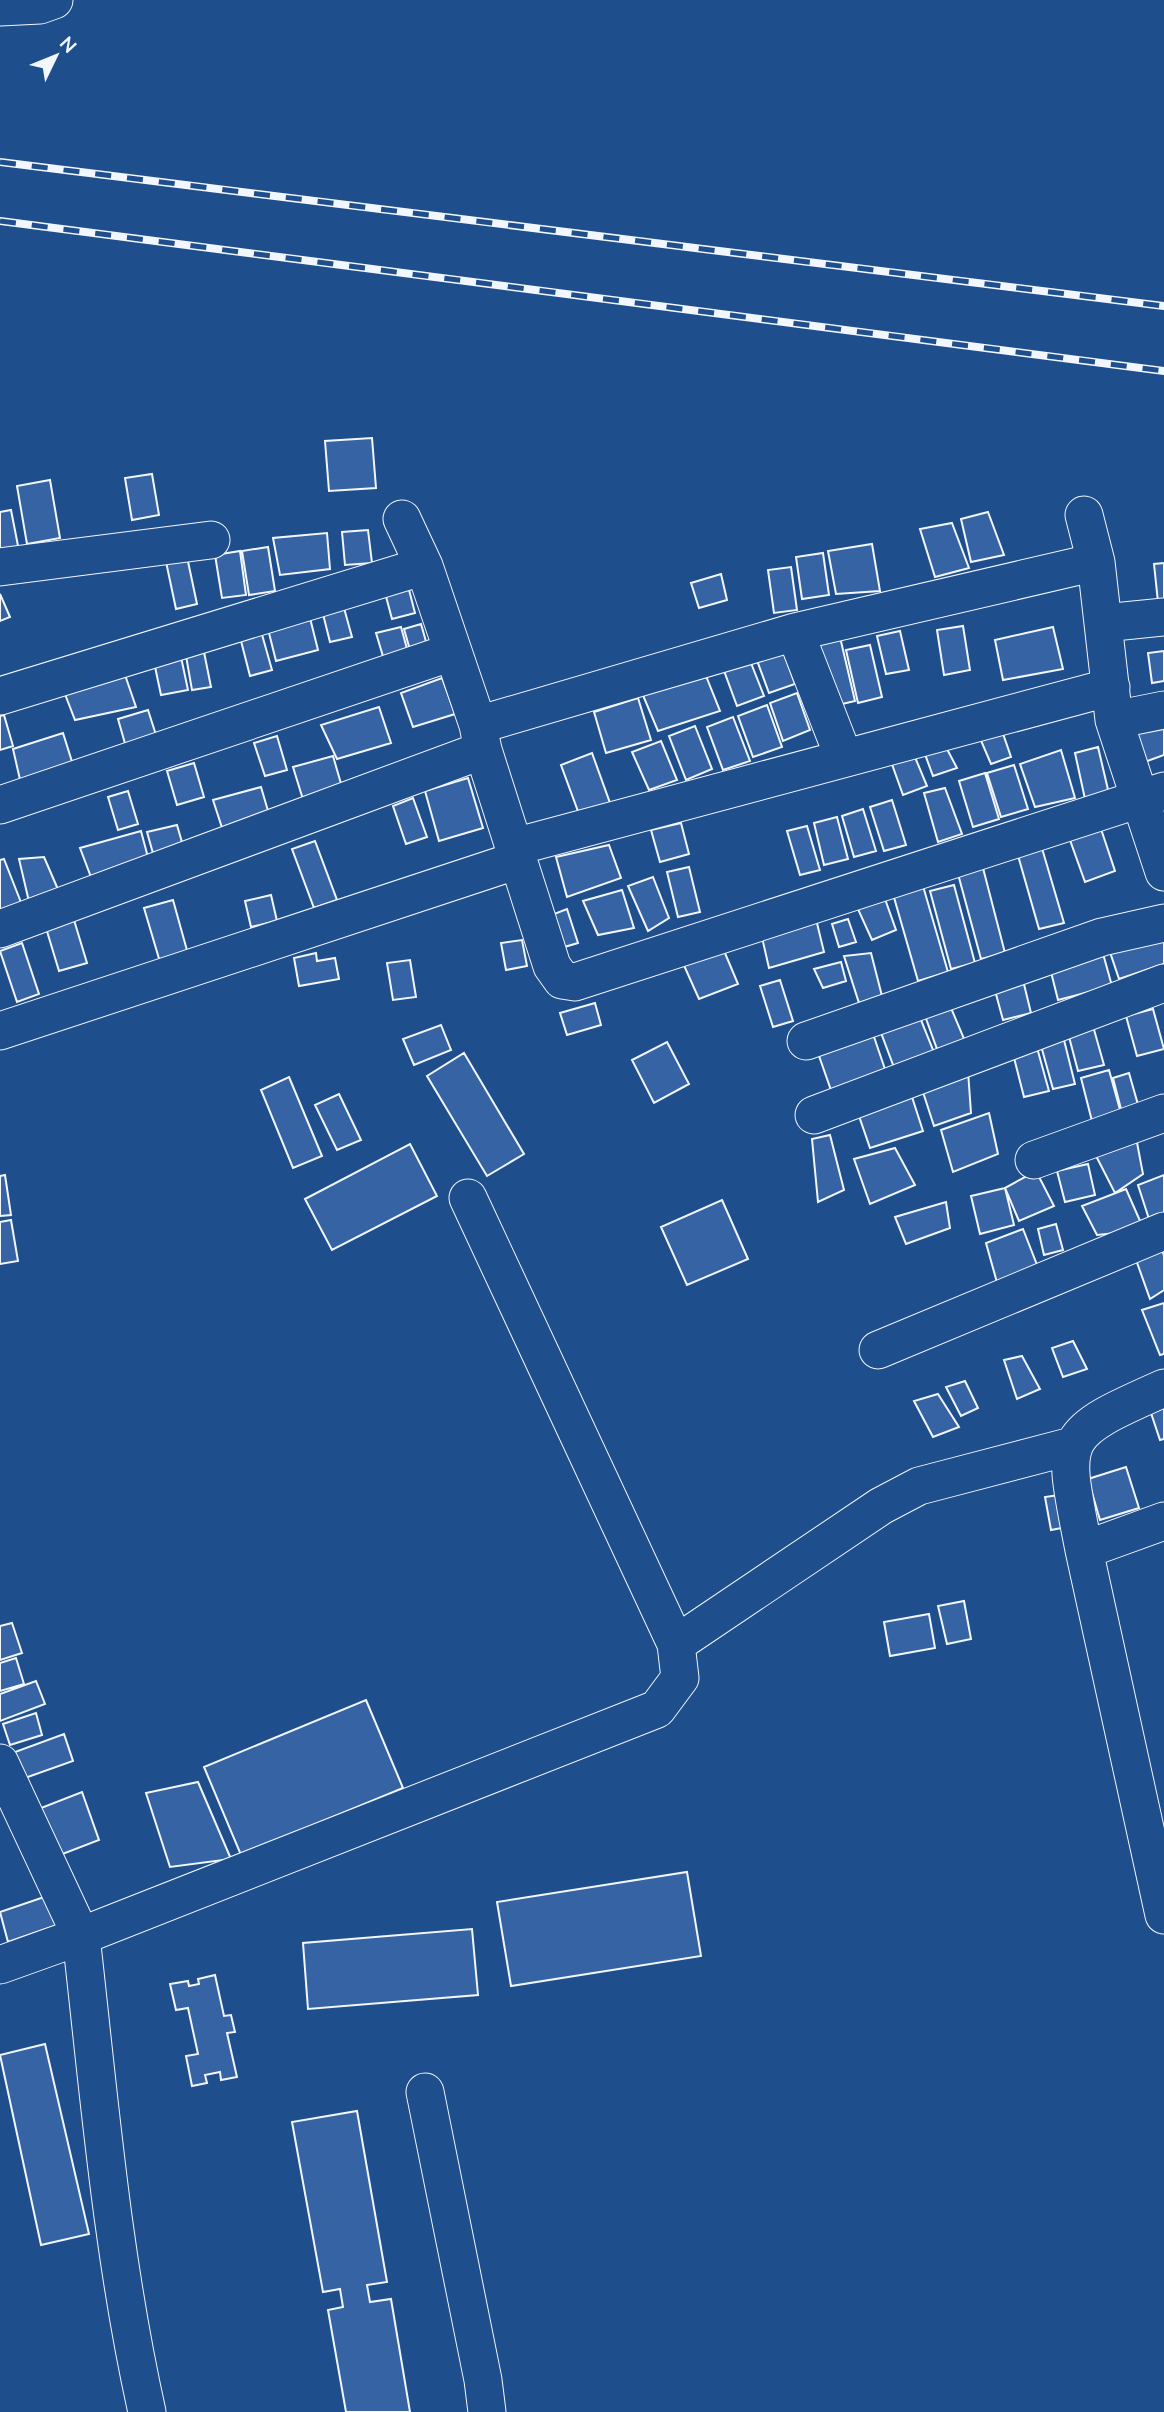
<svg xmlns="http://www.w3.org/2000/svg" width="1164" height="2412" viewBox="0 0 1164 2412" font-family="'Nunito Sans',sans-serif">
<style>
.building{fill:#3563a3;stroke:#f2f6ff;stroke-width:2}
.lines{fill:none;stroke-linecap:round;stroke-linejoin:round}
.street-casing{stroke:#f2f6ff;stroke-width:39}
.street{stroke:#1f4e8c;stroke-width:37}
.rail-casing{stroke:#f2f6ff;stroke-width:8}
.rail{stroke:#1f4e8c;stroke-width:5;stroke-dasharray:16;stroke-linecap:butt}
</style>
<rect width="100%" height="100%" fill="#1f4e8c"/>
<!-- building -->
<path class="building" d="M 372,438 L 376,488 L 329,491 L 325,441 Z
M 152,474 L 159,515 L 132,520 L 125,478 Z
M 50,480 L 60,538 L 27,544 L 17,486 Z
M 11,510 L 19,551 L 0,555 L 0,512 Z
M 988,512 L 1004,555 L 971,562 L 961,519 Z
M 952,523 L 969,568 L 935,577 L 920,529 Z
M 368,530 L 372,563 L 345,565 L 342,532 Z
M 327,533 L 330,569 L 280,575 L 273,538 Z
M 872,544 L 880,591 L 836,594 L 828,551 Z
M 268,547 L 275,591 L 249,595 L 242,551 Z
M 240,551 L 246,595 L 222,598 L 215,555 Z
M 186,552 L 197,604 L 176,609 L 165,557 Z
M 823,553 L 829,595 L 802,599 L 796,557 Z
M 1164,563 L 1164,601 L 1158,602 L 1154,564 Z
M 791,567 L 797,610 L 774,613 L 768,570 Z
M 721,574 L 727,600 L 699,608 L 691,583 Z
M 407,582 L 415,613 L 392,619 L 384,589 Z
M 0,594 L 10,617 L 0,621 Z
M 344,608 L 352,637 L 330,642 L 323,614 Z
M 310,618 L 318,650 L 276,661 L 268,629 Z
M 421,624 L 429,652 L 412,657 L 404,629 Z
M 963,626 L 970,670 L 944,675 L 937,630 Z
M 401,627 L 409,656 L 385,663 L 376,633 Z
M 1053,627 L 1063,669 L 1003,680 L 995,640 Z
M 261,631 L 272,670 L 250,676 L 240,637 Z
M 900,631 L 909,670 L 886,674 L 877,636 Z
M 840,637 L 855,701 L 829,707 L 815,643 Z
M 870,645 L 882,697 L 858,703 L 846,650 Z
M 781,646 L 795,684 L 769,693 L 755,655 Z
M 1164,651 L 1164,681 L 1152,683 L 1148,653 Z
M 204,652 L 211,687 L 192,690 L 186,656 Z
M 181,657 L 188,690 L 161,695 L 154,662 Z
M 749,658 L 764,696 L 737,706 L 723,668 Z
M 124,672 L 136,707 L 75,720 L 63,689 Z
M 706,676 L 720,711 L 658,731 L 642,693 Z
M 442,678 L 455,714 L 413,727 L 401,693 Z
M 797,693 L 810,730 L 783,741 L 770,703 Z
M 638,698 L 651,740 L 606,753 L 594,712 Z
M 767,705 L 782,747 L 753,757 L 738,716 Z
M 379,707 L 391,743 L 337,759 L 321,725 Z
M 148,710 L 157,738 L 126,747 L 118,719 Z
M 4,715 L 13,746 L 0,750 L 0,716 Z
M 733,717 L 750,761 L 723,770 L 707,727 Z
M 999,722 L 1011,757 L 991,764 L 976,729 Z
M 1164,722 L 1164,755 L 1142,763 L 1131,731 Z
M 695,726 L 712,769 L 686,780 L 669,736 Z
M 938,732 L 957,768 L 933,776 L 919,738 Z
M 63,733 L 74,768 L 21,784 L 13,749 Z
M 277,736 L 287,770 L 265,776 L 254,743 Z
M 661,741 L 677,780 L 649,790 L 632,752 Z
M 1098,747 L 1109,794 L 1085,799 L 1075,753 Z
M 912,750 L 927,786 L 903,795 L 889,756 Z
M 1061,750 L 1075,798 L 1035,807 L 1020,764 Z
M 592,753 L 610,803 L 579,814 L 561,765 Z
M 333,756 L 344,794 L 305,806 L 293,767 Z
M 194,763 L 204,797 L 177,805 L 167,771 Z
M 1014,765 L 1028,809 L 1001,817 L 987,773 Z
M 985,773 L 999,819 L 973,827 L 959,781 Z
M 468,778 L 483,828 L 439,841 L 425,791 Z
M 261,787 L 271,821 L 225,837 L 213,800 Z
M 945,788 L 962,834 L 938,842 L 924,793 Z
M 128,791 L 138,824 L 118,830 L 108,797 Z
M 413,798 L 427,837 L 406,844 L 393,806 Z
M 892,800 L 906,845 L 884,851 L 870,807 Z
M 863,809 L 876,851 L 854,857 L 842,816 Z
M 837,817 L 848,859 L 824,865 L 814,823 Z
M 681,823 L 689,854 L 660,862 L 651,830 Z
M 177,825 L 186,856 L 156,864 L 147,832 Z
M 807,826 L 820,870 L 800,875 L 787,831 Z
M 1101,829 L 1115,871 L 1085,882 L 1070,840 Z
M 141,831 L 150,865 L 94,885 L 80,848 Z
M 315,841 L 337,900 L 314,908 L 292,849 Z
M 609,845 L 621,878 L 567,897 L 556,857 Z
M 1041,845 L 1064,923 L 1039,929 L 1017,852 Z
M 44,857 L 60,894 L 30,906 L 19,859 Z
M 4,859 L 22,905 L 0,910 L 0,860 Z
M 689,867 L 700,912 L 678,917 L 667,872 Z
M 983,868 L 1005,953 L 981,959 L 958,874 Z
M 653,877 L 669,918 L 648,931 L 628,886 Z
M 954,885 L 975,963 L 951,969 L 930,891 Z
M 923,886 L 948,972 L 918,981 L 893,894 Z
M 622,890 L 634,928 L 598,935 L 583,901 Z
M 271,895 L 277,921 L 251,927 L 245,901 Z
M 885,899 L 896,930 L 872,940 L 857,907 Z
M 173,900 L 188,954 L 160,962 L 144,908 Z
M 567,909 L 578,943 L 554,950 L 541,919 Z
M 816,919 L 824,952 L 769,968 L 761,933 Z
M 848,919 L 856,942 L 839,947 L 832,924 Z
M 74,920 L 87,963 L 59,971 L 46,928 Z
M 1164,936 L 1164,964 L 1119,979 L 1108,946 Z
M 522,940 L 527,966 L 506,970 L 501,943 Z
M 22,943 L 39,994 L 17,1002 L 0,951 Z
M 722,946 L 738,984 L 699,999 L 682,961 Z
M 1102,950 L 1112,986 L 1058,1000 L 1049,964 Z
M 316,953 L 317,961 L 335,958 L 339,979 L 299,986 L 294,958 Z
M 871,953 L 882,996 L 859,1003 L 844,956 Z
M 410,960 L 416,997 L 393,1000 L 387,963 Z
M 841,962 L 846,981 L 823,988 L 814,969 Z
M 1022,976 L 1031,1013 L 1003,1020 L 993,983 Z
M 780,980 L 793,1021 L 773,1027 L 760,986 Z
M 595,1003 L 601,1025 L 567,1035 L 560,1013 Z
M 951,1008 L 965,1041 L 937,1049 L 924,1013 Z
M 1153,1009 L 1164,1049 L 1137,1056 L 1126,1016 Z
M 919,1015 L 935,1055 L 895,1070 L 880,1030 Z
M 441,1025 L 451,1050 L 414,1065 L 403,1039 Z
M 1093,1026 L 1104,1065 L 1078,1071 L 1068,1033 Z
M 873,1034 L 887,1075 L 832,1093 L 818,1053 Z
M 1063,1036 L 1075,1084 L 1053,1089 L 1040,1042 Z
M 667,1042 L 689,1084 L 654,1103 L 632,1060 Z
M 1036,1044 L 1049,1091 L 1024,1097 L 1012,1050 Z
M 464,1053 L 524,1154 L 487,1176 L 427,1076 Z
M 1109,1070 L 1122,1117 L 1093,1125 L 1081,1078 Z
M 968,1071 L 971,1113 L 934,1126 L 921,1086 Z
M 1129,1073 L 1139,1108 L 1122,1113 L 1113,1078 Z
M 289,1077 L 322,1156 L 293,1168 L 261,1090 Z
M 339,1094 L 361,1140 L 337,1150 L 315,1105 Z
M 912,1097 L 923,1131 L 870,1148 L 859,1116 Z
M 989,1113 L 998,1154 L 953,1172 L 941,1130 Z
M 1135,1132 L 1143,1174 L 1115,1193 L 1093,1150 Z
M 830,1135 L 844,1190 L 818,1202 L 812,1139 Z
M 410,1144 L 437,1196 L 332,1250 L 305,1199 Z
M 895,1148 L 915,1185 L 870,1204 L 854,1159 Z
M 1088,1164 L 1095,1195 L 1065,1202 L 1057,1171 Z
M 1036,1171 L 1054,1206 L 1019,1221 L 1005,1188 Z
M 5,1175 L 11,1215 L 0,1216 L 0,1176 Z
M 1164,1175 L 1164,1213 L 1149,1219 L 1138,1185 Z
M 1005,1188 L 1014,1225 L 980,1234 L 971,1196 Z
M 1126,1189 L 1144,1230 L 1097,1235 L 1082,1206 Z
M 722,1200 L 748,1259 L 687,1285 L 661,1227 Z
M 946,1202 L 950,1228 L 906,1244 L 895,1217 Z
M 11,1220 L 18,1261 L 0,1264 L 0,1222 Z
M 1056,1224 L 1063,1250 L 1044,1255 L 1038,1229 Z
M 1023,1229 L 1039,1270 L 998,1286 L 986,1243 Z
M 1161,1246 L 1164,1256 L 1164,1290 L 1150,1299 L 1135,1257 Z
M 1164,1303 L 1164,1354 L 1160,1355 L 1142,1310 Z
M 1073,1341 L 1087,1369 L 1063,1377 L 1052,1348 Z
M 1022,1356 L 1040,1389 L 1017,1399 L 1004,1360 Z
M 965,1381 L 978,1408 L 961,1416 L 946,1387 Z
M 938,1394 L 959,1427 L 933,1437 L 914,1401 Z
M 1164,1403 L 1164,1439 L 1160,1440 L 1149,1407 Z
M 1126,1467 L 1139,1508 L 1100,1520 L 1088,1479 Z
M 1066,1494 L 1072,1526 L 1051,1530 L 1045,1497 Z
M 964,1601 L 971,1639 L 947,1644 L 938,1606 Z
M 929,1614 L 935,1648 L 890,1656 L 884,1622 Z
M 12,1623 L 22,1653 L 0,1660 L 0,1626 Z
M 16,1658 L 24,1684 L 0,1691 L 0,1663 Z
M 36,1681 L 45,1704 L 0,1721 L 0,1694 Z
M 366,1700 L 403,1788 L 241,1855 L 204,1767 Z
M 36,1713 L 42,1735 L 10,1745 L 3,1724 Z
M 64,1734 L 73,1761 L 25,1778 L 15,1752 Z
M 198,1782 L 231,1859 L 170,1867 L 146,1793 Z
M 82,1792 L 99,1840 L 60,1855 L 41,1808 Z
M 687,1872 L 701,1956 L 511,1986 L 497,1902 Z
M 47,1896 L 57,1925 L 8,1942 L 0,1912 Z
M 472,1929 L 478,1995 L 308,2009 L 303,1943 Z
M 215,1975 L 224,2016 L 231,2015 L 235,2032 L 227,2033 L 237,2077 L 221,2080 L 220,2072 L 205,2075 L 207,2083 L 192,2086 L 186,2056 L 198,2054 L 188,2008 L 176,2010 L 170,1984 L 188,1981 L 189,1986 L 199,1984 L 198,1979 Z
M 45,2044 L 89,2234 L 41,2245 L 0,2055 Z
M 357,2111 L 387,2282 L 367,2285 L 370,2302 L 391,2299 L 410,2412 L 346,2412 L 328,2310 L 343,2307 L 340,2289 L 323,2292 L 292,2122 Z"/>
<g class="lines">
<!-- street casing -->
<g class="street-casing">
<path id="street" d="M 0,7 L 40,5 L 54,0
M 1084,515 L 1096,562 L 1114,720 L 1164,872
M 402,519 L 424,566 L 478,725 L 483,750 L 552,966 L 562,980 L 575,982 L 1164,791
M 0,567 L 211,540
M 1104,623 L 1164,617
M 795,632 L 844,758
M 0,696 L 424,566
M 1114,720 L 1164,710
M 478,725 L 795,632 L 1096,562
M 0,805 L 452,652
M 514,847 L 1111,687
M 0,929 L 483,750
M 0,1031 L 518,860
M 806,1041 L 1102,937 L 1164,923
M 814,1115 L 1164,983
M 1034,1160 L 1164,1113
M 878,1350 L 1164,1231
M 1164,1521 L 1084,1550 L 1164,1915
M 1084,1550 C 1062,1436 1055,1436 1164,1388
M 676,1644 L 881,1506 L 919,1486 L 1072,1446
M 0,1763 L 81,1936 L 657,1709 L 680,1678 L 676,1644 L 468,1198
M 0,1965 L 81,1936 C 99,2095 112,2255 147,2412
M 425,2092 L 483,2380 L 487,2412"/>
</g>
<!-- street -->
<use href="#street" class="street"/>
<!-- rail casing -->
<g class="rail-casing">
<path id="rail" d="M 0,162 L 1164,306
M 0,221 L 1164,371"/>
</g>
<!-- rail -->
<use href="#rail" class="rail"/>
</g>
<!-- north arrow -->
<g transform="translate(56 56) rotate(47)" stroke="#1f4e8c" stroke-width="5" paint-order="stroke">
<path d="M0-5L12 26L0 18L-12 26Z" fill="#f2f6ff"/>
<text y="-10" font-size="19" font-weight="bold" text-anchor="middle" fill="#f2f6ff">N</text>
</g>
</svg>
